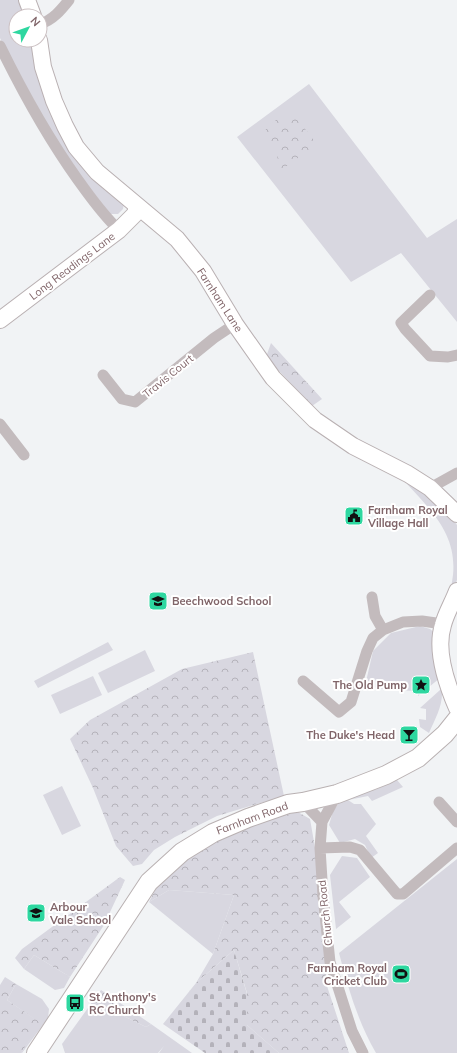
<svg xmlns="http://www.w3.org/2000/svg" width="457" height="1053" viewBox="0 0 457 1053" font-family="Mulish,sans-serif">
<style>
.green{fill:#d8d7e0}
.forest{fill:url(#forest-crowns)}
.cemetery{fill:url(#cemetery-stones)}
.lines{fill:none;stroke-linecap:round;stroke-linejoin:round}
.secondary-casing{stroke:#b9b0b2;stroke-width:18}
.primary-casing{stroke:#b9b1b2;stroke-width:20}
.street{stroke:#c3bbbd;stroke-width:11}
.secondary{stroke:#fff;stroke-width:16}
.primary{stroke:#fff;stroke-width:18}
.labels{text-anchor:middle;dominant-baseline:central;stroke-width:4;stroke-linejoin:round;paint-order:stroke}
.street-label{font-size:11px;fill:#806569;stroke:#fff}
.poi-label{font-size:11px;font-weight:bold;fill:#806569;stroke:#fff;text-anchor:start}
</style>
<defs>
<pattern id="forest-crowns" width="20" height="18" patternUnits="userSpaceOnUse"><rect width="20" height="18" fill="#d8d7e0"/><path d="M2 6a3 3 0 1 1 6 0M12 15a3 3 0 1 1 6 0" fill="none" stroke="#b4b2ba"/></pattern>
<pattern id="cemetery-stones" width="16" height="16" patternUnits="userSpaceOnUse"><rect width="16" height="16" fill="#d8d7e0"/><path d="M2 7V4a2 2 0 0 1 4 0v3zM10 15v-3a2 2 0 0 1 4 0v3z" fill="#b4b2ba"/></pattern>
</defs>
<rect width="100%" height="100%" fill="#f1f3f5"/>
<!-- green -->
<path class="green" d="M 0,0 L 22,0 L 26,16 L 16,16 L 16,40 L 31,40 L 40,83 L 124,203 L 123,209 L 118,214 L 110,214 L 85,182 L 31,103 L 0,38 Z
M 309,84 L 427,238 L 457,219 L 457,322 L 401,253 L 351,282 L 237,137 Z
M 407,484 L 413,485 L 425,493 L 448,513 L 457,525 L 457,580 L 446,608 C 448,597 452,586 453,575 C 457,535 432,511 407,484 Z
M 420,626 L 430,629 L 436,634 L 440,678 L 418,696 L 418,691 L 392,690 L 365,686 L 373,651 L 391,633 Z
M 108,642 L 113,650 L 38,688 L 34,681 Z
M 145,650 L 155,671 L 108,693 L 98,673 Z
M 93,676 L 102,695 L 60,714 L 51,695 Z
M 440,690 L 442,690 C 443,706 435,719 429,733 L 420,727 L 419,719 L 426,720 L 426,709 L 420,708 Z
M 397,780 L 403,787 L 372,801 L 368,796 L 348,800 L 354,804 L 361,804 L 376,824 L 366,836 L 378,853 L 371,858 L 365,845 L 355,839 L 340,843 L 329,825 L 333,811 L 338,804 L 358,794 L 377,789 Z
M 62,786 L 81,826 L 62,835 L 43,795 Z
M 342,856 L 357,858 L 370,877 L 339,902 L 351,917 L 336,929 L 330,875 Z
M 457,859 L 457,1053 L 376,1053 C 358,1022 348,988 339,953 Z
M 169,890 L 234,895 L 213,954 L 149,902 Z
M 34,955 L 70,977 L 64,988 L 55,990 L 24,969 Z
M 16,984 L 42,999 L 49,1009 L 48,1018 L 22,1053 L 21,1053 L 40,1023 L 7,1000 Z
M 93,1001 L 146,1027 L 151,1024 L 192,1053 L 159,1053 L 164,1046 L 158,1053 L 65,1053 L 62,1044 Z"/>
<!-- forest -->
<path class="forest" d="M 294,115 L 314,140 L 313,147 L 281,170 L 276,153 L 258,137 L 279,117 L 285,122 Z
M 271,343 L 322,399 L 312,406 L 266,357 Z
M 253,652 L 284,796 L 217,816 L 175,837 L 154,850 L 142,864 L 133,866 L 116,846 L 93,788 L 70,739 L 90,720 L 182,669 Z
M 298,812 L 310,819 L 317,859 L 327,986 L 349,1053 L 279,1053 L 247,1025 L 247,993 L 234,950 L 196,983 L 213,954 L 234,895 L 169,890 L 149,902 L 163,875 L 198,846 L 272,817 Z
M 120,877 L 125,880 L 104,925 L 70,977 L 34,955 L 24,969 L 15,958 L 22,949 Z
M 5,977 L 16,984 L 7,1000 L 41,1023 L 21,1053 L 0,1053 L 0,985 Z
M 101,990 L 151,1024 L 146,1027 L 93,1001 Z"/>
<!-- cemetery -->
<path class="cemetery" d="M 234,950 L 247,994 L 247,1025 L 279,1053 L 205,1053 L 163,1024 L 196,983 Z"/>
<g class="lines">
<!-- secondary casing -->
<g class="secondary-casing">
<path id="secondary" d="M 27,0 L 33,16
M 39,40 L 43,67 L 54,101 L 65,126 L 76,147 L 97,172 L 177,239 L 203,271 L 235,324 L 273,378 L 315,420 L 353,446 L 408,474 L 430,488 L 457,514
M 0,320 L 119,230 L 135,214 L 137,206
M 457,591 C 453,602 446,613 443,625 C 435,650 447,685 457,708"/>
</g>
<!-- primary casing -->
<g class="primary-casing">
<path id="primary" d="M 36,1053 L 149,882 L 182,852 L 213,833 L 248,818 L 288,804 L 303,802 L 337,794 L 386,775 L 418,758 L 445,734 L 457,719"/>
</g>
<!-- street -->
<path class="street" d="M 40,24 C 53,20 61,10 69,0
M 0,46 C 23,93 48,138 78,180 C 92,199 102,214 119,230
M 430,295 L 401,323 L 405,329 L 430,356 L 448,357 L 457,355
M 103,375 L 122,399 L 135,402 L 214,338 L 235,324
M 0,424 L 24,455
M 430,488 L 457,473
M 372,597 L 375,616 L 383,630
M 303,681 L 339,712 L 351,702 L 367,651 L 373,638 L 383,630 L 403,622 L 422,621 L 443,624
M 337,794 L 322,822 L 320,848 L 323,896 L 330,962 L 352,1031 L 363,1053
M 303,802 L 322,822
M 439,802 L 457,822
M 320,848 L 350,847 L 360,850 L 397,894 L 403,894 L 457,848"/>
<!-- secondary -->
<use href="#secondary" class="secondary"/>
<!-- primary -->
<use href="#primary" class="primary"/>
</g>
<!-- icons -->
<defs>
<g id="civic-square" transform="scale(1)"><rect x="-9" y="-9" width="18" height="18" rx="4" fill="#2ed7a0" stroke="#fff"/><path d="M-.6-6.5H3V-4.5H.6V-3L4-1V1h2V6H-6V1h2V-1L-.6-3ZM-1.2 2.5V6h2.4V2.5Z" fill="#111"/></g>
<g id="school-square" transform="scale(1)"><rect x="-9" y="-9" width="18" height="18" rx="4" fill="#2ed7a0" stroke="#fff"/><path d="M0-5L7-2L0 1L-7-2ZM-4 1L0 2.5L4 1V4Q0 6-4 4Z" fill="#111"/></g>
<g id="sight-square" transform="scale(1)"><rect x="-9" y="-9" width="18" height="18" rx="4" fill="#2ed7a0" stroke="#fff"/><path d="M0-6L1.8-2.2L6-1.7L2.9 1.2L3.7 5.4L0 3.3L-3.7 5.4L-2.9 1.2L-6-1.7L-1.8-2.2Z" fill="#111"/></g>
<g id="bar-square" transform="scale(1)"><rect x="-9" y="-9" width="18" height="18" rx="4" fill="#2ed7a0" stroke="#fff"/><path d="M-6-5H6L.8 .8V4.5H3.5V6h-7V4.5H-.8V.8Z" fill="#111"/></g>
<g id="stadium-square" transform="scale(1)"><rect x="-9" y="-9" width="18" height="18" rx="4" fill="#2ed7a0" stroke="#fff"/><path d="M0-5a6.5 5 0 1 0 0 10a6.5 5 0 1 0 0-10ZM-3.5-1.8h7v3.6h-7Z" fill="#111"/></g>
<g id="bus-square" transform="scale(1)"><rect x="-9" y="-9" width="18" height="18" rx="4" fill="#2ed7a0" stroke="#fff"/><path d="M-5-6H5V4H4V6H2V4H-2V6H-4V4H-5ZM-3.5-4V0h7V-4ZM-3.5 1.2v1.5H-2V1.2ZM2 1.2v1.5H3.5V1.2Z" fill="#111"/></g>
</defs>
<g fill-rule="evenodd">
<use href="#civic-square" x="354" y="516"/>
<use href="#school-square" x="158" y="601"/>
<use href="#sight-square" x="421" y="685"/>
<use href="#bar-square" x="409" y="735"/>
<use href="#school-square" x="36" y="913"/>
<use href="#stadium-square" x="401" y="974"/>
<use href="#bus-square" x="75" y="1003"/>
</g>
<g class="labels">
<!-- street labels -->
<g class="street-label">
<text transform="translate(72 266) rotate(-37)">Long Readings Lane</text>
<text transform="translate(220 300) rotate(57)">Farnham Lane</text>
<text transform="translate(168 376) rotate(-39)">Travis Court</text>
<text transform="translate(252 818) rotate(-20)">Farnham Road</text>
<text transform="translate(325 913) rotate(-96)">Church Road</text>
</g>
<!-- poi labels -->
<g class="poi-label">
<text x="368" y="510">Farnham Royal<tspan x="368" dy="13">Village Hall</tspan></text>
<text x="172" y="601">Beechwood School</text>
<text x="407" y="685" text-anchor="end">The Old Pump</text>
<text x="395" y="735" text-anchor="end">The Duke's Head</text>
<text x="50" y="907">Arbour<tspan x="50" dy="13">Vale School</tspan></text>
<text x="387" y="968" text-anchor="end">Farnham Royal<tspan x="387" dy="13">Cricket Club</tspan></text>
<text x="89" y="997">St Anthony's<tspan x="89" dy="13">RC Church</tspan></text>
</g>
</g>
<!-- north arrow -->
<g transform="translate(28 28) rotate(49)"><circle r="19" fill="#ffffff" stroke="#ccc1c3"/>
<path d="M0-3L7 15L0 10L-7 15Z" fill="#2ed7a0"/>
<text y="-6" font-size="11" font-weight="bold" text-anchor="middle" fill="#806569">N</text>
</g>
</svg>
